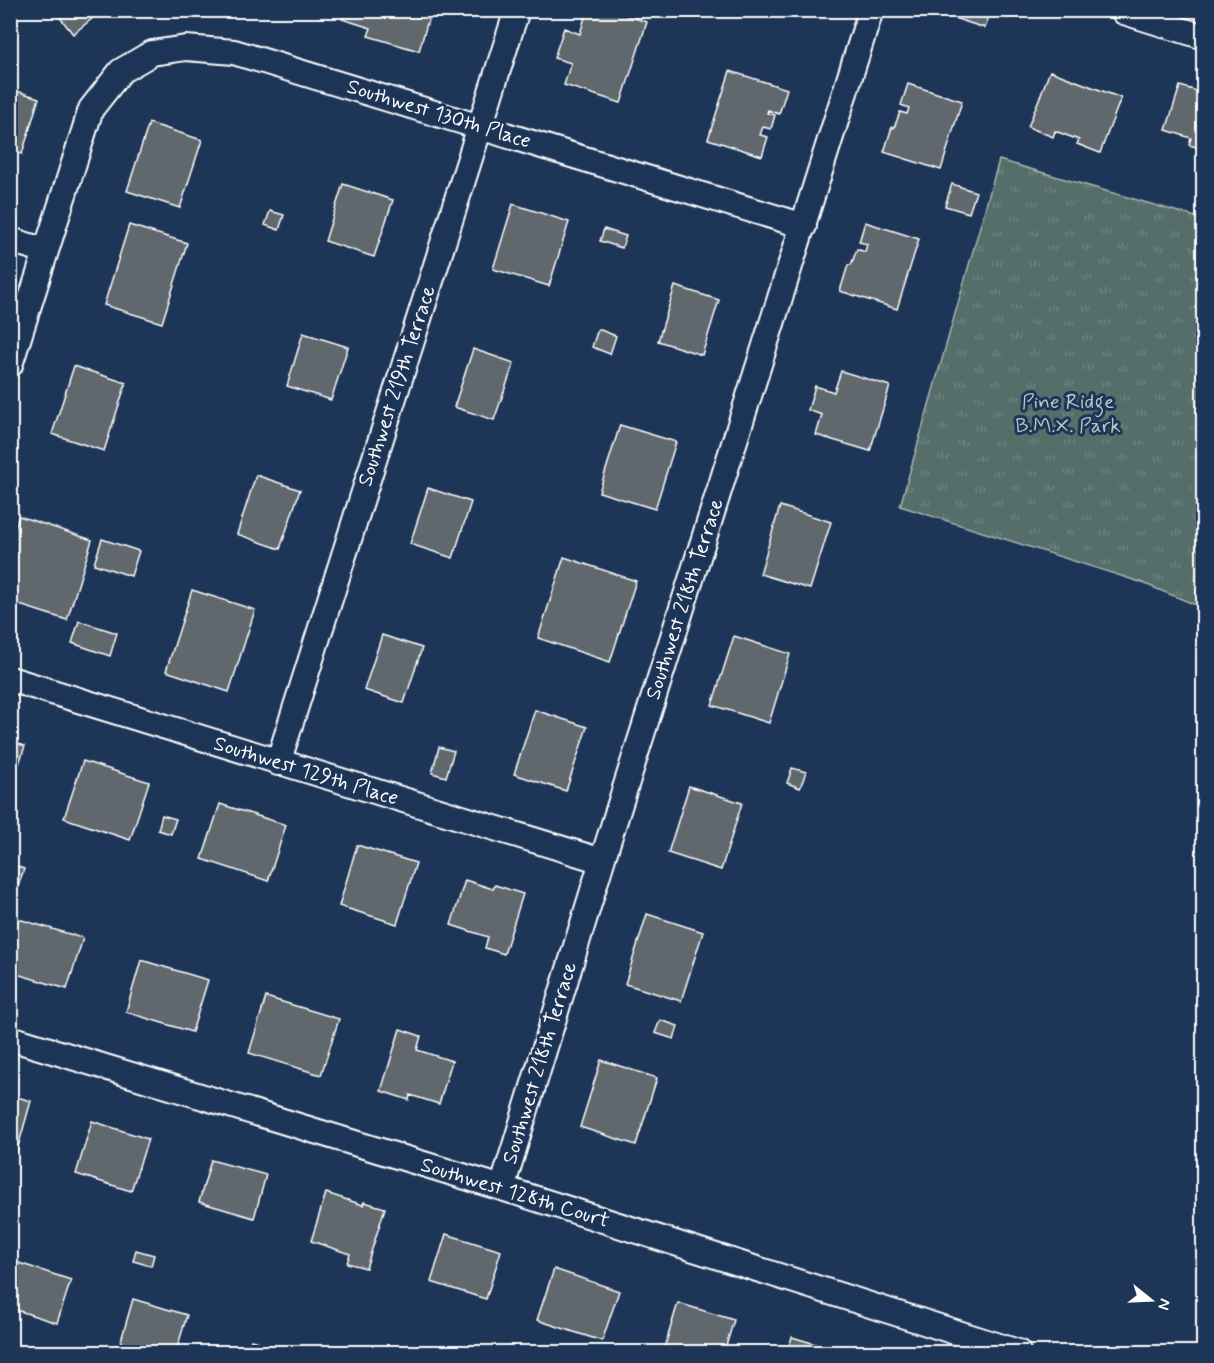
<svg xmlns="http://www.w3.org/2000/svg" width="1214" height="1363" viewBox="0 0 1214 1363" font-family="Mynerve,sans-serif">
<style>
.park{fill:url(#park-tufts);stroke:#aab6b5;stroke-width:1.5}
.building{fill:#61686d;stroke:#fff;stroke-width:1.5}
.lines{fill:none;stroke-linecap:round;stroke-linejoin:round}
.minor-casing{stroke:#fff;stroke-width:28}
.minor{stroke:#1d3557;stroke-width:24}
.labels{text-anchor:middle;dominant-baseline:central;stroke-width:6;stroke-linejoin:round;paint-order:stroke}
.street-label{font-size:21px;fill:#fff;stroke:#1d3557}
.park-label{font-size:21px;fill:#bbc5c4;stroke:#1d3557}
</style>
<defs>
<pattern id="park-tufts" width="24" height="20" patternUnits="userSpaceOnUse" patternTransform="scale(1.5)"><rect width="24" height="20" fill="#546e6b"/><path d="M3 7l-1-3M5 7V3M7 7l1-3M15 17l-1-3M17 17v-4M19 17l1-3" fill="none" stroke="#6e8481"/></pattern>
</defs>
<rect width="100%" height="100%" fill="#1d3557"/>
<filter id="ink" filterUnits="userSpaceOnUse"><feTurbulence type="fractalNoise" baseFrequency=".0167" numOctaves="2"/><feDisplacementMap in="SourceGraphic" scale="12" xChannelSelector="R" yChannelSelector="G"/><feConvolveMatrix kernelMatrix="1 2 1 2 8 2 1 2 1" color-interpolation-filters="sRGB"/></filter>
<g filter="url(#ink)">
<!-- park -->
<path class="park" d="M 999,160 L 1203,219 L 1203,608 L 1140,582 L 900,506 Z"/>
<!-- building -->
<path class="building" d="M 54,10 L 103,10 L 73,34 Z
M 345,10 L 431,10 L 419,51 L 368,36 L 371,28 L 342,19 Z
M 587,10 L 609,10 L 647,22 L 621,103 L 564,85 L 571,63 L 554,58 L 564,28 L 580,34 Z
M 776,10 L 803,10 L 801,18 Z
M 929,10 L 991,10 L 985,28 Z
M 730,71 L 787,89 L 779,114 L 768,110 L 767,113 L 775,115 L 771,129 L 763,127 L 760,135 L 768,137 L 762,156 L 708,139 Z
M 1050,71 L 1121,98 L 1100,153 L 1077,144 L 1079,140 L 1055,131 L 1053,137 L 1028,127 Z
M 908,84 L 962,101 L 941,170 L 884,152 L 892,127 L 894,128 L 900,112 L 907,114 L 909,108 L 901,105 Z
M 1180,86 L 1204,93 L 1202,99 L 1204,99 L 1204,149 L 1189,145 L 1191,138 L 1166,130 Z
M 10,89 L 39,98 L 22,154 L 11,151 L 10,152 Z
M 149,123 L 202,140 L 180,208 L 127,191 Z
M 343,184 L 393,200 L 374,257 L 325,241 Z
M 952,184 L 976,192 L 969,213 L 945,206 Z
M 513,204 L 569,222 L 549,286 L 493,269 Z
M 270,211 L 284,215 L 279,230 L 265,225 Z
M 865,222 L 919,239 L 897,309 L 840,291 L 848,265 L 851,265 L 857,249 L 865,252 L 867,244 L 859,242 Z
M 129,225 L 187,243 L 162,323 L 104,305 Z
M 604,229 L 626,236 L 622,248 L 600,241 Z
M 675,286 L 719,300 L 702,355 L 658,341 Z
M 598,329 L 616,336 L 610,354 L 592,347 Z
M 303,333 L 348,347 L 331,400 L 287,386 Z
M 473,349 L 514,363 L 494,420 L 454,407 Z
M 74,366 L 126,383 L 104,451 L 52,434 Z
M 841,371 L 890,386 L 870,451 L 816,435 L 822,415 L 808,410 L 815,386 L 834,392 Z
M 620,425 L 676,442 L 655,509 L 599,492 Z
M 256,475 L 300,490 L 280,549 L 237,534 Z
M 428,488 L 471,502 L 453,558 L 410,544 Z
M 780,506 L 831,522 L 810,589 L 760,574 Z
M 19,516 L 92,540 L 67,620 L 10,602 L 10,542 Z
M 102,539 L 139,551 L 131,576 L 94,564 Z
M 564,557 L 636,581 L 610,662 L 538,638 Z
M 192,590 L 255,610 L 229,692 L 166,671 Z
M 79,621 L 117,633 L 110,656 L 72,643 Z
M 382,635 L 422,648 L 404,703 L 364,690 Z
M 734,636 L 790,654 L 769,723 L 712,705 Z
M 535,710 L 587,727 L 566,791 L 514,774 Z
M 10,741 L 25,746 L 10,790 Z
M 439,747 L 454,751 L 446,777 L 432,773 Z
M 83,761 L 149,782 L 130,840 L 64,818 Z
M 792,768 L 806,772 L 800,788 L 787,783 Z
M 689,786 L 742,803 L 721,870 L 668,853 Z
M 220,804 L 286,825 L 268,881 L 202,859 Z
M 162,815 L 176,819 L 171,834 L 158,830 Z
M 357,845 L 416,863 L 397,924 L 339,906 Z
M 10,864 L 24,869 L 16,892 L 10,890 Z
M 465,880 L 493,889 L 495,885 L 523,894 L 504,954 L 485,948 L 488,937 L 451,925 Z
M 647,914 L 703,932 L 681,1001 L 625,984 Z
M 15,918 L 83,938 L 67,989 L 10,972 L 10,933 Z
M 141,960 L 208,980 L 192,1032 L 126,1012 Z
M 266,997 L 339,1019 L 321,1075 L 249,1053 Z
M 660,1020 L 678,1026 L 674,1039 L 655,1033 Z
M 400,1029 L 421,1036 L 417,1050 L 452,1061 L 439,1104 L 410,1095 L 409,1100 L 381,1091 Z
M 601,1060 L 657,1078 L 636,1145 L 580,1127 Z
M 10,1095 L 31,1101 L 16,1154 L 10,1152 Z
M 92,1121 L 148,1139 L 131,1191 L 76,1174 Z
M 211,1160 L 266,1175 L 254,1218 L 199,1202 Z
M 326,1193 L 363,1205 L 364,1202 L 385,1208 L 366,1268 L 347,1263 L 350,1254 L 311,1241 Z
M 446,1234 L 501,1251 L 486,1299 L 431,1282 Z
M 136,1250 L 154,1255 L 151,1266 L 133,1261 Z
M 16,1262 L 71,1280 L 57,1323 L 10,1308 L 10,1278 Z
M 554,1269 L 619,1291 L 602,1341 L 537,1320 Z
M 133,1299 L 187,1315 L 176,1352 L 148,1352 L 120,1344 Z
M 678,1303 L 734,1320 L 724,1352 L 663,1352 Z
M 792,1337 L 842,1352 L 787,1352 Z
M 251,1340 L 292,1352 L 247,1352 Z"/>
<g class="lines">
<!-- minor casing -->
<g class="minor-casing">
<path id="minor" d="M 1124,12 L 1204,37
M 10,240 L 46,251
M 10,365 L 91,109 L 121,71 L 152,53 L 186,48 L 234,52 L 804,226
M 10,679 L 602,861
M 278,763 L 517,10
M 10,1038 L 502,1188 L 1018,1352
M 502,1188 L 602,861 L 871,10"/>
</g>
<!-- minor -->
<use href="#minor" class="minor"/>
</g>
</g>
<g class="labels">
<!-- street labels -->
<g class="street-label">
<text transform="translate(439 114) rotate(17)">Southwest 130th Place</text>
<text transform="translate(397 386) rotate(-72)">Southwest 219th Terrace</text>
<text transform="translate(685 599) rotate(-72)">Southwest 218th Terrace</text>
<text transform="translate(306 771) rotate(17)">Southwest 129th Place</text>
<text transform="translate(540 1063) rotate(-73)">Southwest 218th Terrace</text>
<text transform="translate(515 1193) rotate(17)">Southwest 128th Court</text>
</g>
<!-- park labels -->
<g class="park-label">
<text x="1068" y="402">Pine Ridge<tspan x="1068" dy="24">B.M.X. Park</tspan></text>
</g>
</g>
<!-- margin -->
<rect width="1214" height="1363" fill="none" stroke="#1d3557" stroke-width="36"/>
<rect x="18" y="18" width="1178" height="1327" fill="none" stroke="#fff" stroke-width="2" filter="url(#ink)"/>
<!-- north arrow -->
<g transform="translate(1151 1300) rotate(108)" stroke="#1d3557" stroke-width="4.5" paint-order="stroke">
<path d="M0-4.5L10 22L0 15L-10 22Z" fill="#ffffff"/>
<text y="-9" font-size="16" font-weight="bold" text-anchor="middle" fill="#ffffff">N</text>
</g>
</svg>
